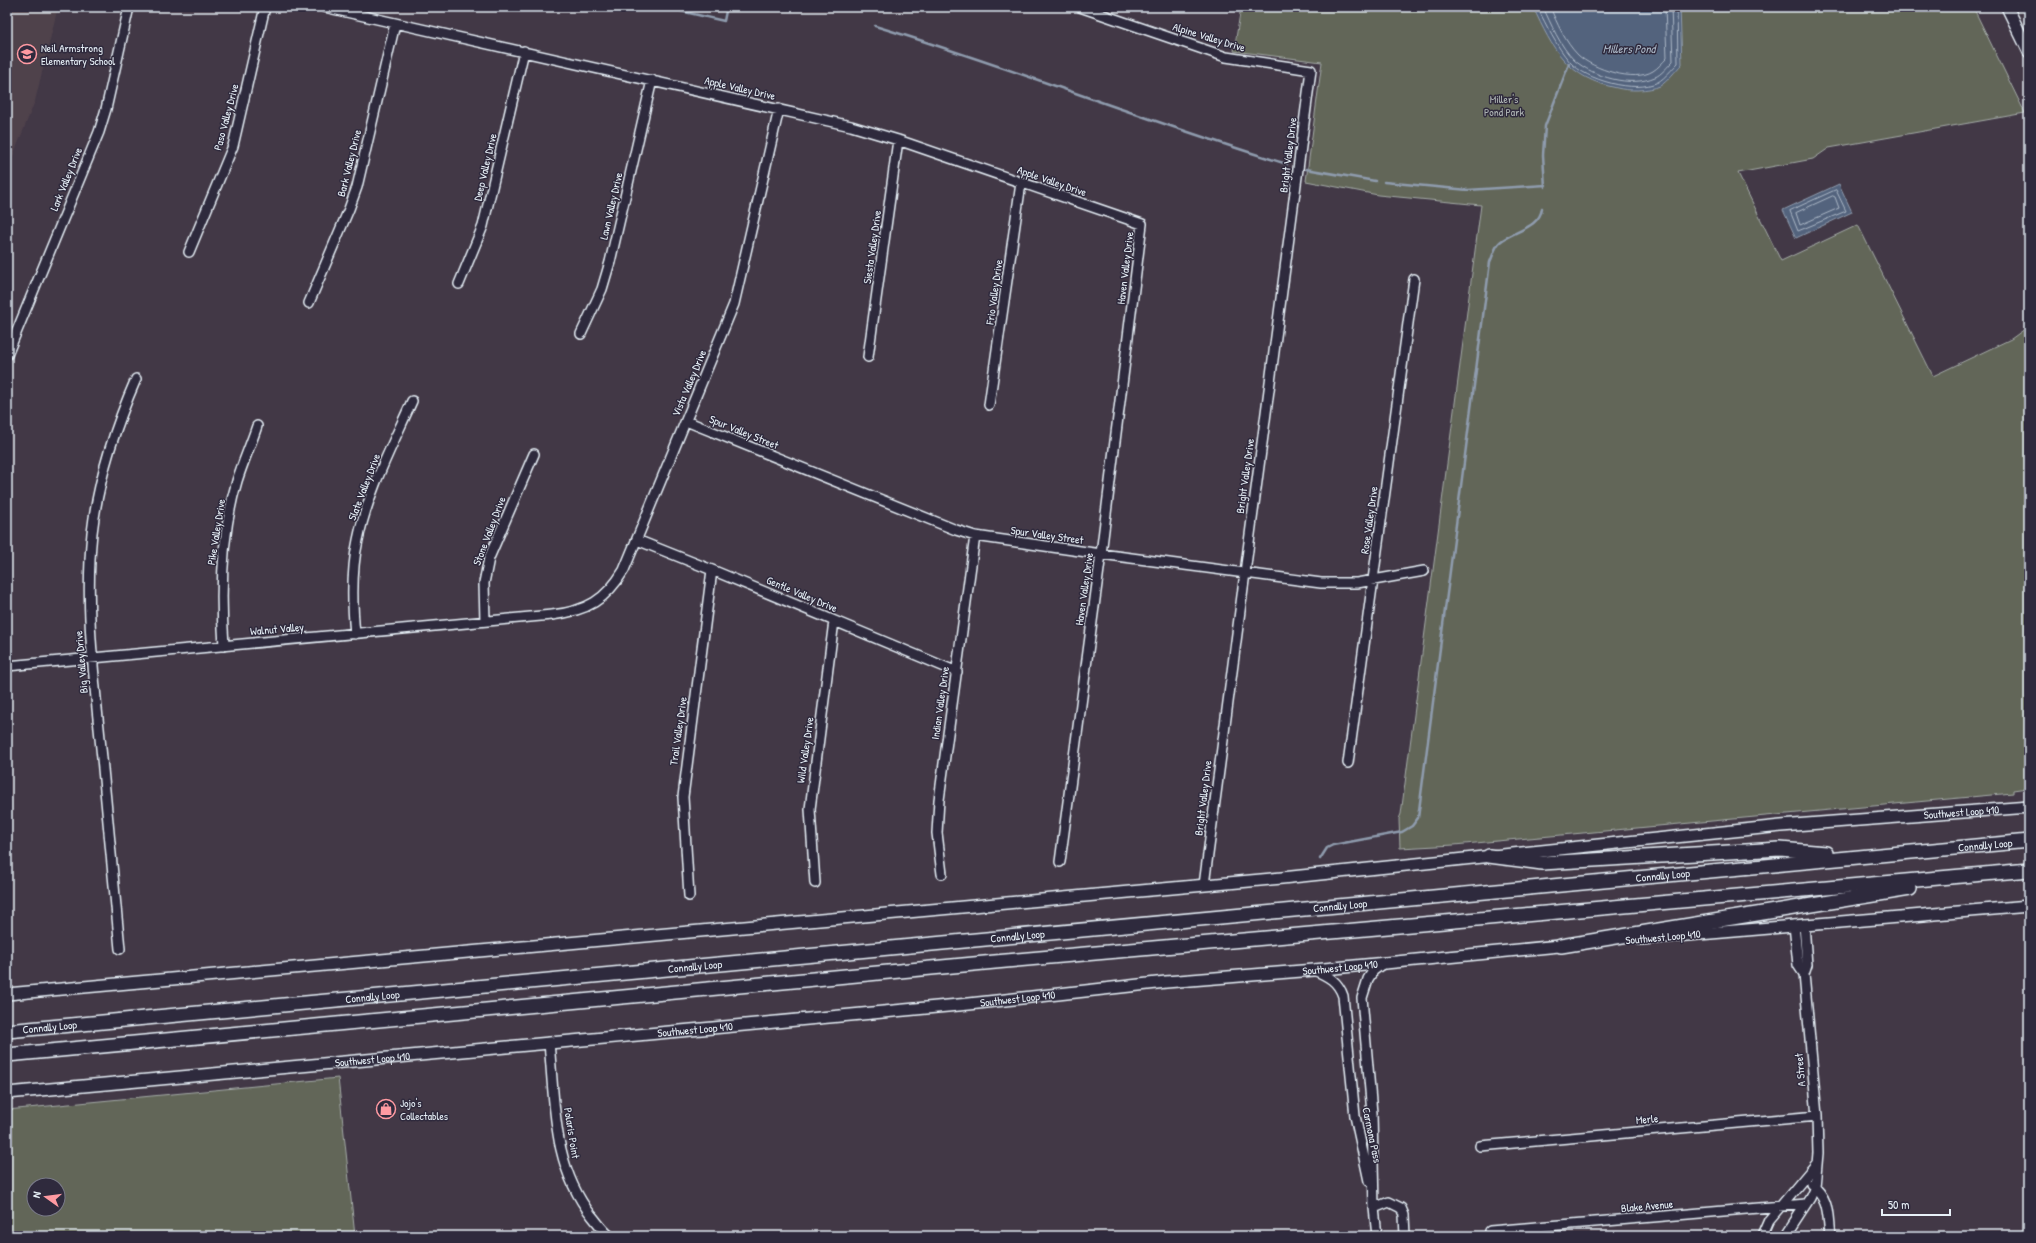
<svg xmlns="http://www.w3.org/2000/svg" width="2036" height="1243" viewBox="0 0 2036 1243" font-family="'Patrick Hand',sans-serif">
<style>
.built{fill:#4f424c}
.green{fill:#626658;stroke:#a5aca8;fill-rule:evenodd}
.water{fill:#53637d;stroke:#8f9cae}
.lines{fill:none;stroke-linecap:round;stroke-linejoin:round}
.shore{stroke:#acb8c7;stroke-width:1}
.stream{stroke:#8f9cae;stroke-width:2.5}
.minor-casing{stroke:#e8f1f8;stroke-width:12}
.major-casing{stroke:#e8f1f8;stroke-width:14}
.highway-casing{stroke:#e8f1f8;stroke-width:16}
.minor{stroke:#2f2a3d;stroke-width:9}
.major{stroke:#2f2a3d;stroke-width:11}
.highway{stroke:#2f2a3d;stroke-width:13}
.labels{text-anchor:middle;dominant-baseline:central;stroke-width:3;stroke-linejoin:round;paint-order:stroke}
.street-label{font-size:11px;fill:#e8f1f8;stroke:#2f2a3d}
.poi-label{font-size:11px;fill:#e8f1f8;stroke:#2f2a3d;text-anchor:start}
.park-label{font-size:11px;fill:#b2b9b8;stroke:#2f2a3d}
.water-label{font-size:12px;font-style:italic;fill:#acb8c7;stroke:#2f2a3d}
</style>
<rect width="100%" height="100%" fill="#423846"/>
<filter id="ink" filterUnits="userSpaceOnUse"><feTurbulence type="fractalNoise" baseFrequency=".025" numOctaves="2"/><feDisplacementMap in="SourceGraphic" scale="8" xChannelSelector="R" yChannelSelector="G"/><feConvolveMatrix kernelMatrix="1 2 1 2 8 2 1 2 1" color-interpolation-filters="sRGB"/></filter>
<g filter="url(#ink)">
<!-- built -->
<path class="built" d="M 7,7 L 58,7 L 35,101 L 7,171 Z"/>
<!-- green -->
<path class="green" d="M 1241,7 L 1973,7 L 2025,113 L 1829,148 L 1813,159 L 1738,173 L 1781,261 L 1858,225 L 1933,376 L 2011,339 L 2029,326 L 2029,792 L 2027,788 L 2013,790 L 2013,793 L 1454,845 L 1400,848 L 1399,819 L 1401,814 L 1481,205 L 1378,195 L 1306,181 L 1322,62 L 1234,51 Z
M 338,1078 L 355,1236 L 7,1236 L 7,1110 ZM 34,1185 L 58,1185 L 58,1209 L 34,1209 Z"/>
<!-- water -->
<path class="water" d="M 1533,7 L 1680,7 L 1682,64 C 1675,71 1668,81 1660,86 C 1649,91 1628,91 1617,88 C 1567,78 1553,50 1533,7 Z
M 1839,184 L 1852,212 L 1796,238 L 1783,210 Z"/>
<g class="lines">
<!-- shore -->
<path class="shore" d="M 1537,7 C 1547,26 1556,46 1570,62 C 1586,80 1635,94 1658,82 C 1665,78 1672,69 1678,63 L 1677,7
M 1543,7 C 1551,24 1560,46 1574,60 C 1594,77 1630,88 1655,77 C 1661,75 1668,66 1673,61 L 1671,7
M 1550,7 C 1557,23 1565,42 1578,55 C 1593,69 1634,83 1653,71 C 1658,68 1663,62 1667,58 L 1665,7
M 1836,190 L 1846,211 L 1798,231 L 1790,211 Z
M 1833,196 L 1835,197 L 1839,208 L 1800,225 L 1796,213 Z"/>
<!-- stream -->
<path class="stream" d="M 663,7 L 724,21 L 726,11
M 875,26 C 1014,68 1148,122 1287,164
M 1306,169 L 1375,181
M 1384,182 L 1468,190 L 1546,185
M 1545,187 L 1543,155 L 1545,126 L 1569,64
M 1320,859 L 1327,848 L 1333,845 L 1402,832 L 1412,826 L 1418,818 L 1490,262 C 1493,256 1495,246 1500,242 C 1513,231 1540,228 1542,208"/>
<!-- minor casing -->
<g class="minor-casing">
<path id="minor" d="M 324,7 L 851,126 L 898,140 L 1142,224 L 1101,554 L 1060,862
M 1080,7 L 1226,57 L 1311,70 L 1204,885
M 189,252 L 233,146 L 265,7
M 459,284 L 483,226 L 524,51
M 309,303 L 349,209 L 357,187 L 395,24
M 581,334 L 602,289 L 610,262 L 652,80
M 7,355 L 99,132 L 106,109 L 129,7
M 868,357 L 898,140
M 989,405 L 1021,183
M 686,421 L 956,530 L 975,536 L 1101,554 L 1321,583 L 1357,583 L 1424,571
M 637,540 L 712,570 L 957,672
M 485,621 L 484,583 L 489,558 L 534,454
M 355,634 C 352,603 351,571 358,540 C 368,491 392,446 412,401
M 224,646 C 220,591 221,534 237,481 C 243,462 251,444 257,426
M 7,666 L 552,615 C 587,611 606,600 624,570 L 734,304 L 779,109
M 1348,763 L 1414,279
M 942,874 L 937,833 L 939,800 L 975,536
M 815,883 L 810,809 L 834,621
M 689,896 L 683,797 L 712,570
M 120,949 C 113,878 107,808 100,738 C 93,669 85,601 92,533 C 98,480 115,427 136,379
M 1314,970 C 1328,976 1338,981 1343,996 L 1355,1116 L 1369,1181
M 1804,974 L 1807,965 L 1804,924
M 549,1043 C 555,1103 552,1166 592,1216 C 598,1223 603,1231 610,1236
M 1480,1146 L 1817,1116
M 1811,1184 C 1830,1199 1827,1213 1830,1236
M 1374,1208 L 1389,1202 L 1401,1208 L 1404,1215 L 1405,1236
M 1490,1231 L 1806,1204
M 1377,1236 L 1374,1208 L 1372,1113 L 1362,998 L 1368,979 L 1373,971 L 1385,962
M 1762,1236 L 1769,1220 L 1817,1163
M 1785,1236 L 1810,1198 L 1815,1187 L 1818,1153 L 1817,1116 L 1804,974 L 1798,965 L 1794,925"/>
</g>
<!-- major casing -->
<g class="major-casing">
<g id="major">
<path d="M 2007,7 L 2029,52"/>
<path d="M 1640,939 L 2029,906"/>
<path id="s1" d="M 7,994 L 1282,878 L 1781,826 L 2029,807"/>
<path id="s2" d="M 7,1093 L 637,1035 L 969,1004 L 1166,982 L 1314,970 L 1569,945"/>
</g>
</g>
<!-- highway casing -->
<g class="highway-casing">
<g id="highway">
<path d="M 1489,856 L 1542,863 L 1780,849 L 1826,853"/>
<path d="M 1561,946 L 1910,889"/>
<path id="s3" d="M 7,1031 L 2029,841"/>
<path d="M 7,1055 L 995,962 L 2029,870"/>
</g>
</g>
<!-- minor -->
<use href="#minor" class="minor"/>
<!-- major -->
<use href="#major" class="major"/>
<!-- highway -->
<use href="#highway" class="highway"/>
</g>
</g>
<!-- icons -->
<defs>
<g id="school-ring" transform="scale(1)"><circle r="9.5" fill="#2f2a3d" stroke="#ff9aa2" stroke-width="1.5"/><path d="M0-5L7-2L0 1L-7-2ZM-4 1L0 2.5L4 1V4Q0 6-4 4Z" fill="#ff9aa2"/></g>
<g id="shop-ring" transform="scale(1)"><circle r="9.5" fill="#2f2a3d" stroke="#ff9aa2" stroke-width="1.5"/><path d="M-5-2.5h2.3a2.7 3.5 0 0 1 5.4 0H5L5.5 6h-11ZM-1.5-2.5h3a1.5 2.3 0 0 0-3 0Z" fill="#ff9aa2"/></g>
</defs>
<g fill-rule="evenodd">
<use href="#school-ring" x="27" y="54"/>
<use href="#shop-ring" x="386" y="1109"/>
</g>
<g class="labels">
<!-- street labels -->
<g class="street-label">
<text transform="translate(1209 37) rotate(17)">Alpine Valley Drive</text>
<text transform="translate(740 88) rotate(13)">Apple Valley Drive</text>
<text transform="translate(226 117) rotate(-75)">Paso Valley Drive</text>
<text transform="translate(1288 155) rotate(-83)">Bright Valley Drive</text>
<text transform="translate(349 163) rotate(-76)">Bark Valley Drive</text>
<text transform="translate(485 167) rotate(-77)">Deep Valley Drive</text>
<text transform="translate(66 179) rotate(-68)">Lark Valley Drive</text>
<text transform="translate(1052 181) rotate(19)">Apple Valley Drive</text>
<text transform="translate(611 206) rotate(-77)">Lawn Valley Drive</text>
<text transform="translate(872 247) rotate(-82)">Siesta Valley Drive</text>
<text transform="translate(1125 268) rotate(-83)">Haven Valley Drive</text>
<text transform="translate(994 292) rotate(-82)">Frio Valley Drive</text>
<text transform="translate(689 383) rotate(-67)">Vista Valley Drive</text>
<text transform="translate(744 432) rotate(22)">Spur Valley Street</text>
<text transform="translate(1245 476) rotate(-82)">Bright Valley Drive</text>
<text transform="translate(364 487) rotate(-69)">Slate Valley Drive</text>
<text transform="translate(1369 520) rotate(-82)">Rose Valley Drive</text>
<text transform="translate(489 531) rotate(-69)">Stone Valley Drive</text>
<text transform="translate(216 532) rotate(-81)">Pike Valley Drive</text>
<text transform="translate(1047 535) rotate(8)">Spur Valley Street</text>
<text transform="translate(1084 589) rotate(-82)">Haven Valley Drive</text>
<text transform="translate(802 594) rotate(23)">Gentle Valley Drive</text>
<text transform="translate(277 629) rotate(-5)">Walnut Valley</text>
<text transform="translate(81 662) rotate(-95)">Big Valley Drive</text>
<text transform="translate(940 703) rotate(-82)">Indian Valley Drive</text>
<text transform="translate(678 731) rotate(-82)">Trail Valley Drive</text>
<text transform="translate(805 750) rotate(-82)">Wild Valley Drive</text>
<text transform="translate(1203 798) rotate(-83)">Bright Valley Drive</text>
<text stroke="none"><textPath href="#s1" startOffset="1963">Southwest Loop 410</textPath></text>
<text stroke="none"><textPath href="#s3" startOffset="1987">Connally Loop</textPath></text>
<text stroke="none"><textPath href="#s3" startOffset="1663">Connally Loop</textPath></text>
<text stroke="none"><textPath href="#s3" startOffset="1339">Connally Loop</textPath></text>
<text stroke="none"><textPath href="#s3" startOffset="1015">Connally Loop</textPath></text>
<text transform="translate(1663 937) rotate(-5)">Southwest Loop 410</text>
<text stroke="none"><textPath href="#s3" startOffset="691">Connally Loop</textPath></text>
<text stroke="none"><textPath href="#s2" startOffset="1339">Southwest Loop 410</textPath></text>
<text stroke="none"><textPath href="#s3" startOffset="367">Connally Loop</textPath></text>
<text stroke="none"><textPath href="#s2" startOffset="1015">Southwest Loop 410</textPath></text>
<text stroke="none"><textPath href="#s3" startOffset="43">Connally Loop</textPath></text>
<text stroke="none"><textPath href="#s2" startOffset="691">Southwest Loop 410</textPath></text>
<text stroke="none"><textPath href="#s2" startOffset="367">Southwest Loop 410</textPath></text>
<text transform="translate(1800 1070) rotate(-95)">A Street</text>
<text transform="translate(1647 1119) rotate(-5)">Merle</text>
<text transform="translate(572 1133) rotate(81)">Polaris Point</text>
<text transform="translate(1372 1135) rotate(78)">Carmona Pass</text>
<text transform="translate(1647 1206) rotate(-5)">Blake Avenue</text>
</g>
<!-- poi labels -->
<g class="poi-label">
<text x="41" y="48">Neil Armstrong<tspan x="41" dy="13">Elementary School</tspan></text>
<text x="400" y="1103">Jojo's<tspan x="400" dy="13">Collectables</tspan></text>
</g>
<!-- park labels -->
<g class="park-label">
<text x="1504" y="99">Miller's<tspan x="1504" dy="13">Pond Park</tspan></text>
</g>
<!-- water labels -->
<g class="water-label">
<text x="1629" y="48">Millers Pond</text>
</g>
</g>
<!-- margin -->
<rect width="2036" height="1243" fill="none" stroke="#2f2a3d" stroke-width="24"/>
<rect x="12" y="12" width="2012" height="1219" fill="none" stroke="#e8f1f8" stroke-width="1.5" filter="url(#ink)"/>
<!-- north arrow -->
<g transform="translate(46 1197) rotate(284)"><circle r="19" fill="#2f2a3d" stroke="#797a88"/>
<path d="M0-3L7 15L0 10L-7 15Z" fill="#ff9aa2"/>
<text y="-6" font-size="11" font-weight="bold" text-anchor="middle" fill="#e8f1f8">N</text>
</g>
<!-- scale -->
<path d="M1882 1209v6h68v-6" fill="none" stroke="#e8f1f8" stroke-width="2"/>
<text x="1888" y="1209" font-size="12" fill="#e8f1f8" stroke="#2f2a3d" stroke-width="3" paint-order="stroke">50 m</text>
</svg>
